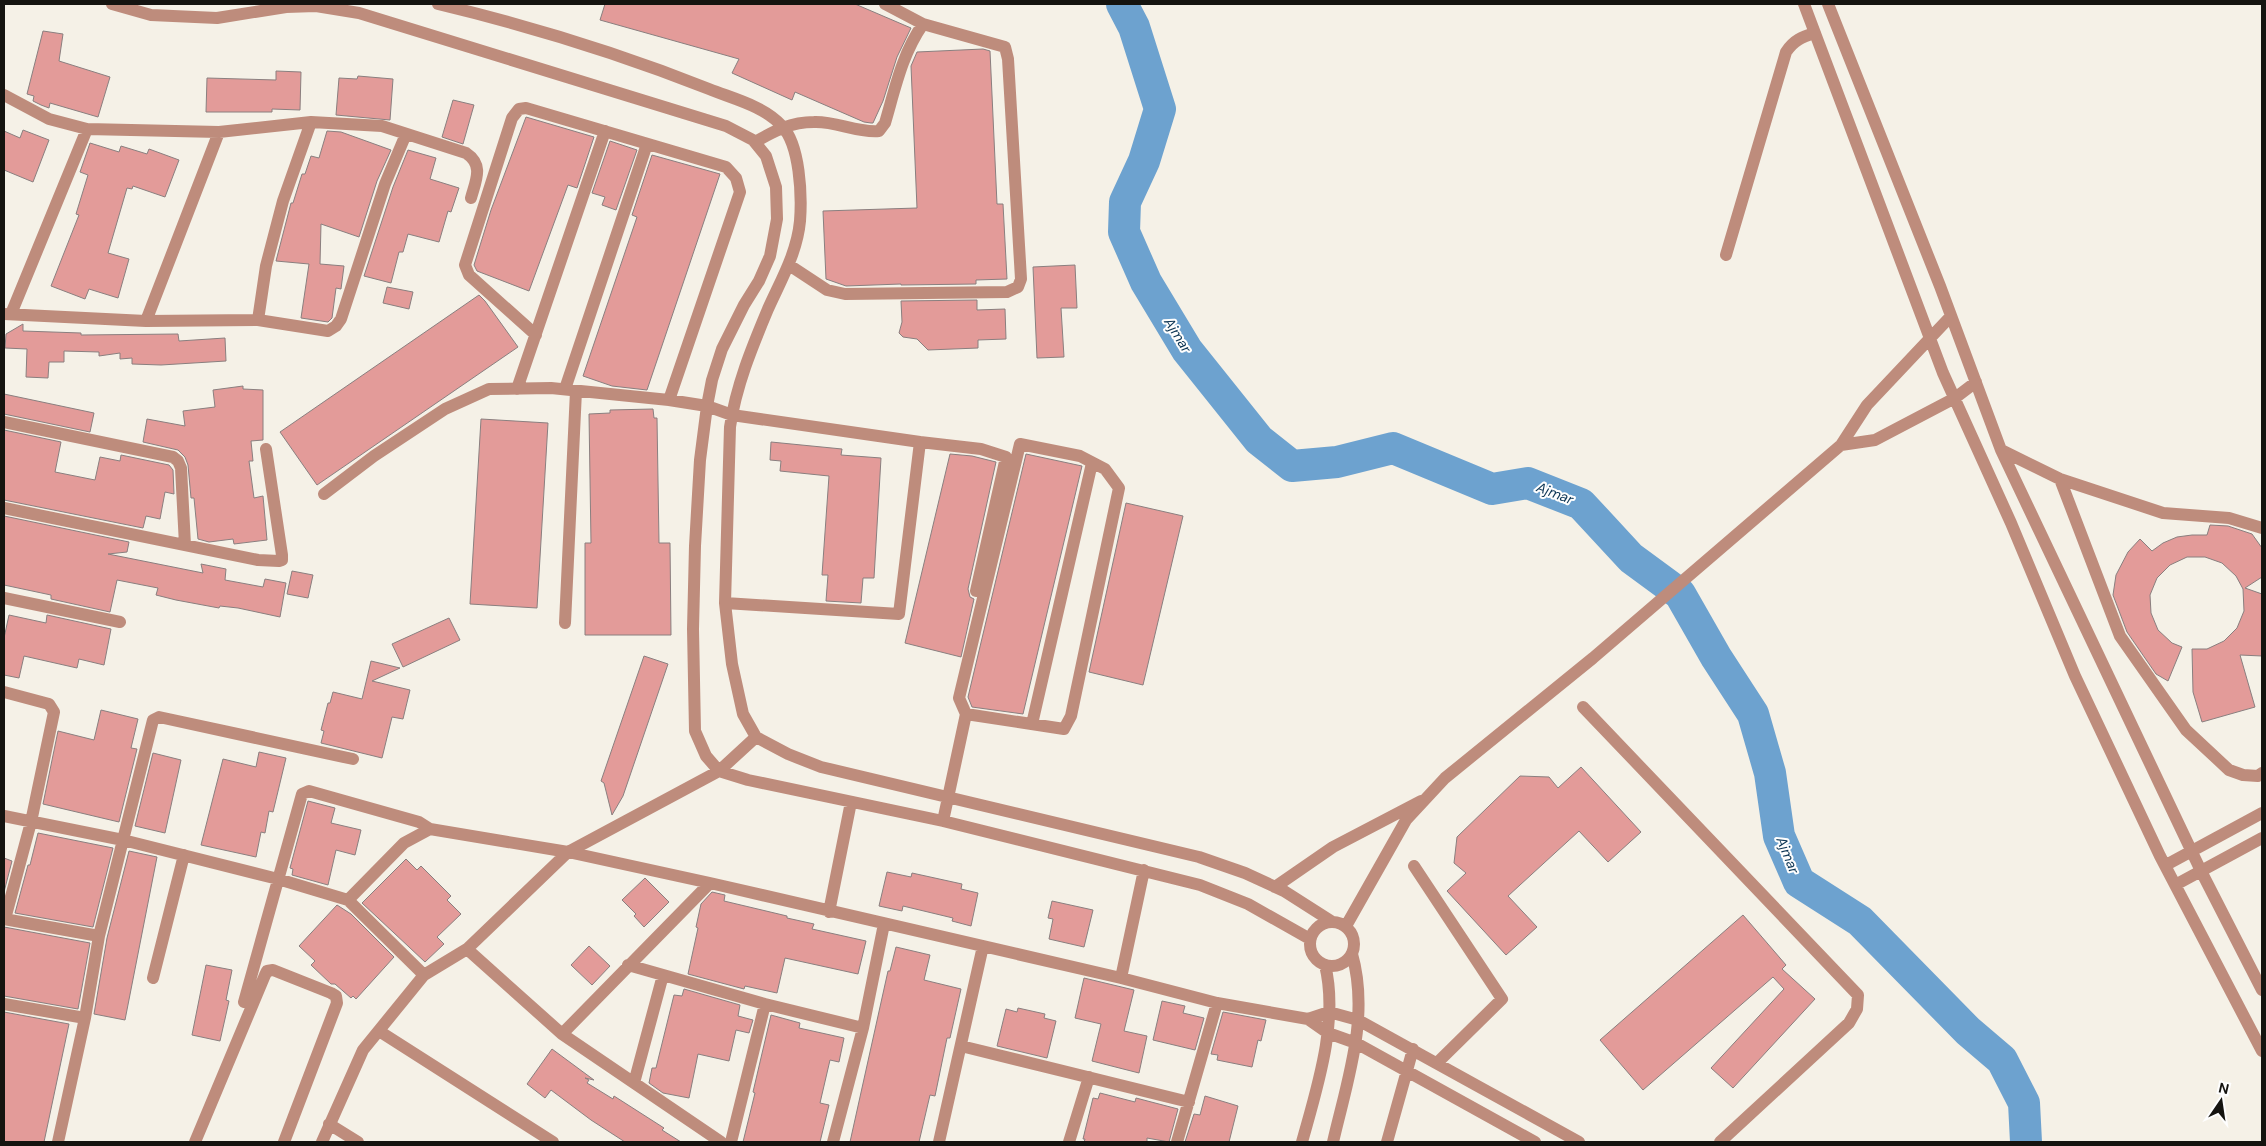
<svg xmlns="http://www.w3.org/2000/svg" width="2266" height="1146" viewBox="0 0 2266 1146" font-family="'DM Sans',sans-serif">
<style>
.lines{fill:none;stroke-linecap:round;stroke-linejoin:round}
.river{stroke:#6da2cf;stroke-width:32}
.building{fill:#e39b99;stroke:#8a7f7f}
.minor{stroke:#be8c7c;stroke-width:12}
.labels{text-anchor:middle;dominant-baseline:central;stroke-width:4;stroke-linejoin:round;paint-order:stroke}
.water-label{font-size:14px;font-style:italic;fill:#0c3554;stroke:#fefefe}
</style>
<rect width="100%" height="100%" fill="#f5f1e7"/>
<g class="lines">
<!-- river -->
<path class="river" d="M 1122,4 L 1134,27 L 1160,109 L 1144,161 L 1125,202 L 1124,232 L 1146,282 L 1187,350 L 1259,440 L 1292,466 L 1337,462 L 1393,448 L 1492,489 L 1528,483 L 1581,504 L 1631,558 L 1680,594 L 1716,657 L 1753,714 L 1770,773 L 1779,836 L 1799,882 L 1860,921 L 1968,1031 L 2002,1060 L 2024,1103 L 2026,1142"/>
</g>
<!-- building -->
<path class="building" d="M 605,4 L 855,4 L 911,28 L 897,57 L 883,101 L 873,123 L 871,123 L 864,122 L 795,92 L 792,100 L 732,73 L 739,59 L 600,20 Z
M 43,31 L 63,34 L 59,61 L 110,77 L 98,117 L 50,103 L 49,108 L 41,105 L 33,101 L 34,96 L 27,94 Z
M 983,49 L 990,51 L 997,204 L 1003,204 L 1007,279 L 976,280 L 976,284 L 901,285 L 901,284 L 846,286 L 826,279 L 823,211 L 917,208 L 911,66 L 917,52 Z
M 276,71 L 301,72 L 300,110 L 272,109 L 272,112 L 206,112 L 207,78 L 276,80 Z
M 358,76 L 393,79 L 390,120 L 336,115 L 339,78 L 357,79 Z
M 453,100 L 474,105 L 463,144 L 442,137 Z
M 526,117 L 594,137 L 577,188 L 568,185 L 529,291 L 477,271 L 474,265 L 491,210 Z
M 23,130 L 49,140 L 33,182 L 4,170 L 4,131 L 20,138 Z
M 327,131 L 341,132 L 391,150 L 377,181 L 359,237 L 321,224 L 320,264 L 344,266 L 341,289 L 336,288 L 332,318 L 328,322 L 301,318 L 309,264 L 276,261 L 291,203 L 293,203 L 302,174 L 305,174 L 311,156 L 319,158 Z
M 610,141 L 637,150 L 616,210 L 602,205 L 605,197 L 592,193 Z
M 90,143 L 119,152 L 121,146 L 147,154 L 149,149 L 179,160 L 165,197 L 133,186 L 132,189 L 127,188 L 108,253 L 129,259 L 118,298 L 89,289 L 85,299 L 51,286 L 79,215 L 76,214 L 88,175 L 80,172 Z
M 408,150 L 436,158 L 430,179 L 459,188 L 451,212 L 448,211 L 439,242 L 408,234 L 403,252 L 399,252 L 391,283 L 364,276 L 393,187 Z
M 652,155 L 720,174 L 647,390 L 612,386 L 583,376 L 637,217 L 632,215 Z
M 1075,265 L 1077,308 L 1061,308 L 1064,357 L 1037,358 L 1033,267 Z
M 387,287 L 413,292 L 409,309 L 383,303 Z
M 479,295 L 485,301 L 518,347 L 317,485 L 280,432 Z
M 977,300 L 977,310 L 1005,309 L 1006,339 L 978,340 L 978,348 L 928,350 L 917,339 L 903,337 L 899,333 L 902,322 L 901,301 Z
M 23,324 L 23,331 L 81,333 L 81,335 L 178,334 L 179,341 L 225,338 L 226,361 L 161,365 L 132,364 L 132,358 L 120,359 L 120,353 L 99,356 L 99,352 L 64,351 L 64,362 L 49,362 L 48,378 L 26,377 L 27,349 L 5,348 L 6,334 Z
M 243,386 L 243,389 L 263,390 L 263,440 L 251,441 L 253,461 L 249,461 L 254,498 L 263,496 L 267,540 L 234,544 L 233,539 L 209,542 L 198,539 L 194,498 L 191,498 L 188,465 L 185,457 L 178,450 L 143,442 L 147,419 L 185,426 L 183,411 L 215,407 L 213,390 Z
M 4,394 L 94,413 L 90,432 L 4,414 Z
M 653,409 L 654,418 L 657,418 L 659,543 L 670,543 L 671,635 L 585,635 L 585,543 L 591,543 L 589,414 L 610,413 L 610,410 Z
M 481,419 L 548,423 L 537,608 L 470,604 Z
M 4,430 L 61,442 L 55,472 L 95,480 L 100,457 L 120,461 L 121,455 L 169,465 L 173,470 L 174,494 L 165,492 L 160,519 L 146,516 L 143,528 L 4,500 Z
M 771,442 L 842,449 L 841,455 L 881,458 L 874,578 L 863,578 L 861,603 L 826,601 L 828,575 L 822,575 L 829,476 L 780,471 L 781,461 L 770,460 Z
M 950,454 L 972,456 L 996,462 L 968,589 L 970,597 L 974,599 L 961,657 L 905,643 Z
M 1026,454 L 1082,466 L 1023,714 L 972,707 L 968,697 Z
M 1126,503 L 1183,516 L 1143,685 L 1089,672 Z
M 4,516 L 129,542 L 127,552 L 108,554 L 203,573 L 201,564 L 226,569 L 225,580 L 263,587 L 265,579 L 286,583 L 280,617 L 238,608 L 220,606 L 219,608 L 176,600 L 156,595 L 158,588 L 117,580 L 110,612 L 51,599 L 51,595 L 4,585 Z
M 2210,525 L 2228,526 L 2252,534 L 2262,548 L 2262,577 L 2245,588 L 2262,594 L 2262,656 L 2240,655 L 2255,707 L 2202,722 L 2193,692 L 2192,649 L 2207,649 L 2224,641 L 2237,628 L 2244,611 L 2243,589 L 2236,576 L 2222,563 L 2205,557 L 2187,557 L 2170,565 L 2157,578 L 2150,595 L 2151,613 L 2158,630 L 2172,643 L 2182,647 L 2168,681 L 2156,674 L 2127,632 L 2113,595 L 2116,575 L 2128,552 L 2140,539 L 2152,551 L 2163,543 L 2177,537 L 2192,535 L 2207,535 Z
M 292,571 L 313,575 L 308,598 L 287,594 Z
M 9,615 L 46,623 L 47,615 L 111,629 L 104,665 L 79,659 L 77,668 L 24,656 L 19,678 L 4,675 L 4,638 Z
M 449,618 L 460,640 L 403,667 L 392,644 Z
M 644,656 L 668,664 L 623,796 L 612,815 L 604,783 L 601,781 Z
M 371,661 L 400,668 L 372,681 L 410,690 L 403,719 L 392,717 L 382,758 L 321,743 L 324,731 L 321,730 L 328,703 L 330,703 L 333,692 L 362,699 Z
M 101,710 L 138,719 L 131,748 L 137,749 L 119,822 L 43,804 L 58,731 L 94,740 Z
M 259,752 L 286,758 L 273,812 L 269,811 L 265,833 L 261,832 L 256,857 L 201,845 L 223,759 L 256,767 Z
M 153,753 L 181,760 L 165,833 L 135,826 Z
M 1581,767 L 1641,832 L 1608,862 L 1579,831 L 1508,896 L 1537,927 L 1506,955 L 1447,891 L 1466,873 L 1454,863 L 1457,837 L 1520,776 L 1549,777 L 1558,788 Z
M 308,801 L 335,808 L 331,823 L 361,830 L 355,855 L 336,850 L 328,885 L 292,875 L 293,869 L 290,868 Z
M 38,833 L 113,848 L 93,927 L 15,913 L 28,865 L 30,865 Z
M 129,851 L 157,857 L 125,1020 L 94,1014 L 107,938 Z
M 4,858 L 12,861 L 4,892 Z
M 406,859 L 417,870 L 421,866 L 451,896 L 447,900 L 461,914 L 437,937 L 444,944 L 425,962 L 362,903 Z
M 887,872 L 911,877 L 912,873 L 962,884 L 961,889 L 978,893 L 971,926 L 952,921 L 953,918 L 903,906 L 902,911 L 879,906 Z
M 645,878 L 669,902 L 644,927 L 634,916 L 636,914 L 622,900 Z
M 712,892 L 725,895 L 724,901 L 787,916 L 787,918 L 814,924 L 812,929 L 866,941 L 858,974 L 785,958 L 777,993 L 745,986 L 744,989 L 688,974 L 698,928 L 696,927 L 701,904 Z
M 1052,901 L 1093,910 L 1084,947 L 1049,939 L 1053,919 L 1048,918 Z
M 337,905 L 351,914 L 394,957 L 356,999 L 353,996 L 351,998 L 335,984 L 331,984 L 311,965 L 315,961 L 299,946 Z
M 1743,915 L 1786,965 L 1782,969 L 1815,999 L 1733,1088 L 1711,1068 L 1784,989 L 1773,977 L 1643,1090 L 1600,1040 Z
M 4,927 L 90,943 L 78,1009 L 4,996 Z
M 589,946 L 610,966 L 592,985 L 571,965 Z
M 896,947 L 930,955 L 924,980 L 961,989 L 950,1038 L 947,1038 L 935,1096 L 930,1095 L 919,1142 L 850,1142 L 888,971 L 890,971 Z
M 206,965 L 232,970 L 226,1000 L 229,1001 L 220,1041 L 192,1035 Z
M 1084,978 L 1134,990 L 1124,1031 L 1147,1036 L 1139,1073 L 1092,1061 L 1101,1024 L 1075,1018 Z
M 684,989 L 740,1005 L 738,1016 L 753,1020 L 749,1033 L 736,1030 L 729,1061 L 698,1054 L 689,1098 L 663,1093 L 649,1083 L 652,1068 L 656,1068 L 674,995 L 682,996 Z
M 1162,1001 L 1185,1006 L 1183,1013 L 1204,1018 L 1195,1050 L 1153,1040 Z
M 1018,1008 L 1045,1014 L 1044,1018 L 1056,1021 L 1047,1058 L 997,1046 L 1006,1009 L 1017,1012 Z
M 4,1012 L 69,1024 L 44,1142 L 4,1142 Z
M 1223,1012 L 1266,1020 L 1261,1041 L 1258,1040 L 1252,1067 L 1217,1060 L 1218,1055 L 1211,1054 Z
M 771,1015 L 800,1023 L 799,1028 L 844,1038 L 839,1062 L 830,1060 L 820,1103 L 829,1105 L 820,1142 L 743,1142 L 755,1093 L 753,1092 Z
M 552,1049 L 594,1080 L 585,1078 L 589,1080 L 587,1083 L 613,1099 L 614,1096 L 664,1128 L 662,1130 L 681,1142 L 625,1142 L 591,1120 L 551,1090 L 545,1098 L 527,1084 Z
M 1100,1093 L 1135,1102 L 1136,1098 L 1178,1109 L 1169,1142 L 1147,1138 L 1147,1142 L 1084,1142 L 1085,1139 L 1083,1139 L 1093,1098 L 1098,1099 Z
M 1205,1096 L 1238,1106 L 1229,1142 L 1185,1142 L 1194,1114 L 1200,1115 Z"/>
<g class="lines">
<!-- minor -->
<path class="minor" d="M 112,4 L 151,15 L 217,18 L 286,7 L 316,6 L 359,13 L 726,126 L 753,140 L 766,156 L 776,187 L 777,219 L 770,256 L 759,281 L 744,305 L 722,349 L 712,380 L 707,406 L 700,460 L 695,546 L 693,629 L 695,731 L 706,756 L 719,771 L 748,780 L 943,821 L 1200,885 L 1248,904 L 1310,939
M 438,4 C 530,26 621,54 709,89 C 734,99 764,106 782,126 C 800,145 802,195 800,221 C 797,253 781,280 768,309 C 752,347 736,386 730,427 L 725,603 L 732,664 L 743,714 L 756,737 L 788,754 L 821,767 L 1199,857 L 1245,873 L 1284,891 L 1331,921
M 1804,4 L 1943,373 L 2011,523 L 2075,676 L 2160,856 L 2262,1051
M 1828,4 L 1940,286 L 2001,450 L 2201,871 L 2262,990
M 4,95 L 49,119 L 87,129 L 219,132 L 311,122 L 382,126 L 466,153 C 484,165 476,180 471,198
M 755,142 C 774,131 791,122 814,122 C 836,121 857,133 879,131 L 885,123 C 895,89 902,54 923,24
M 1726,255 L 1786,52 C 1794,40 1802,37 1815,33
M 789,265 L 827,290 L 845,294 L 1007,292 L 1018,287 L 1021,279 L 1008,59 L 1005,47 L 923,24 L 885,4
M 4,314 L 146,321 L 258,320 L 266,266 L 283,201 L 311,122
M 11,314 L 87,129
M 258,320 L 328,331 L 336,326 L 341,319 L 385,184 L 406,134
M 146,321 L 219,132
M 536,335 L 469,275 L 465,265 L 512,118 L 519,109 L 526,108 L 726,167 L 736,178 L 740,192 L 669,400
M 517,389 L 605,131
M 565,389 L 647,144
M 4,422 L 173,457 L 178,461 L 181,468 L 185,545
M 920,442 L 981,449 L 1006,457 L 976,591
M 1020,444 L 1080,456 L 1105,469 L 1119,488 L 1071,716 L 1064,729 L 966,714 L 959,698 Z
M 1841,445 L 1875,440 L 1955,398 L 1976,382
M 2001,450 L 2060,479 L 2163,513 L 2229,518 L 2262,528
M 2060,479 L 2120,636 L 2186,730 L 2229,770 L 2243,775 L 2258,776 L 2262,773
M 324,494 L 374,456 L 445,409 L 489,389 L 551,388 L 669,400 L 707,406 L 732,415 L 920,442 L 899,614 L 725,603
M 4,508 L 258,560 L 279,561 L 282,560 L 282,555 L 266,449
M 4,598 L 120,622
M 565,623 L 576,391
M 4,692 L 49,704 L 54,712 L 31,822 L 5,919
M 1583,707 L 1858,995 L 1857,1009 L 1849,1023 L 1720,1142
M 1032,724 L 1092,463
M 4,816 L 123,840 L 278,879 L 348,900 L 404,843 L 430,829 L 568,852 L 710,883 L 1121,978 L 1217,1003 L 1308,1019 L 1328,1033 L 1356,1043 L 1535,1142
M 943,821 L 966,714
M 2166,865 L 2262,813
M 1414,866 L 1502,999 L 1438,1062
M 2177,884 L 2262,838
M 1275,887 L 1333,847 L 1421,801
M 348,900 L 424,975
M 829,912 L 851,802
M 4,919 L 99,936
M1310 944a22 22 0 1 1 44 0a22 22 0 1 1-44 0Z
M 1346,926 L 1406,820 L 1445,778 L 1593,658 L 1841,445 L 1867,405 L 1951,316
M 467,949 L 562,1034 L 721,1142
M 628,965 L 765,1004 L 863,1028
M 153,978 L 184,855
M 1121,978 L 1144,870
M 244,1002 L 302,794 L 309,791 L 419,822 L 430,829
M 4,1004 L 85,1018
M 1308,1019 L 1329,1012 L 1358,1020 L 1579,1142
M 379,1031 L 553,1142
M 562,1034 L 710,883
M 961,1046 L 1189,1102
M 634,1083 L 663,975
M 329,1124 L 358,1142
M 58,1142 L 85,1018 L 99,936 L 153,720 L 159,717 L 353,759
M 195,1142 L 265,975 L 267,971 L 273,970 L 331,993 L 336,996 L 337,1003 L 284,1142
M 322,1142 L 363,1050 L 424,975 L 467,949 L 568,852 L 719,771 L 756,737
M 731,1142 L 765,1004
M 833,1142 L 863,1028 L 884,924
M 939,1142 L 983,946
M 1069,1142 L 1089,1077
M 1177,1142 L 1217,1003
M 1302,1142 C 1317,1088 1339,1021 1325,965
M 1333,1142 C 1347,1081 1370,1017 1352,954
M 1387,1142 L 1413,1049"/>
</g>
<g class="labels">
<!-- water labels -->
<g class="water-label">
<text transform="translate(1178 335) rotate(58)">Ajmar</text>
<text transform="translate(1555 493) rotate(21)">Ajmar</text>
<text transform="translate(1788 855) rotate(68)">Ajmar</text>
</g>
</g>
<!-- border -->
<rect width="2266" height="1146" fill="none" stroke="#151410" stroke-width="10"/>
<!-- north arrow -->
<g transform="translate(2221 1101) rotate(13)" stroke="#fefefe" stroke-width="4" paint-order="stroke">
<path d="M0-4L9 19L0 12L-9 19Z" fill="#151410"/>
<text y="-8" font-size="14" font-weight="bold" text-anchor="middle" fill="#151410">N</text>
</g>
</svg>
